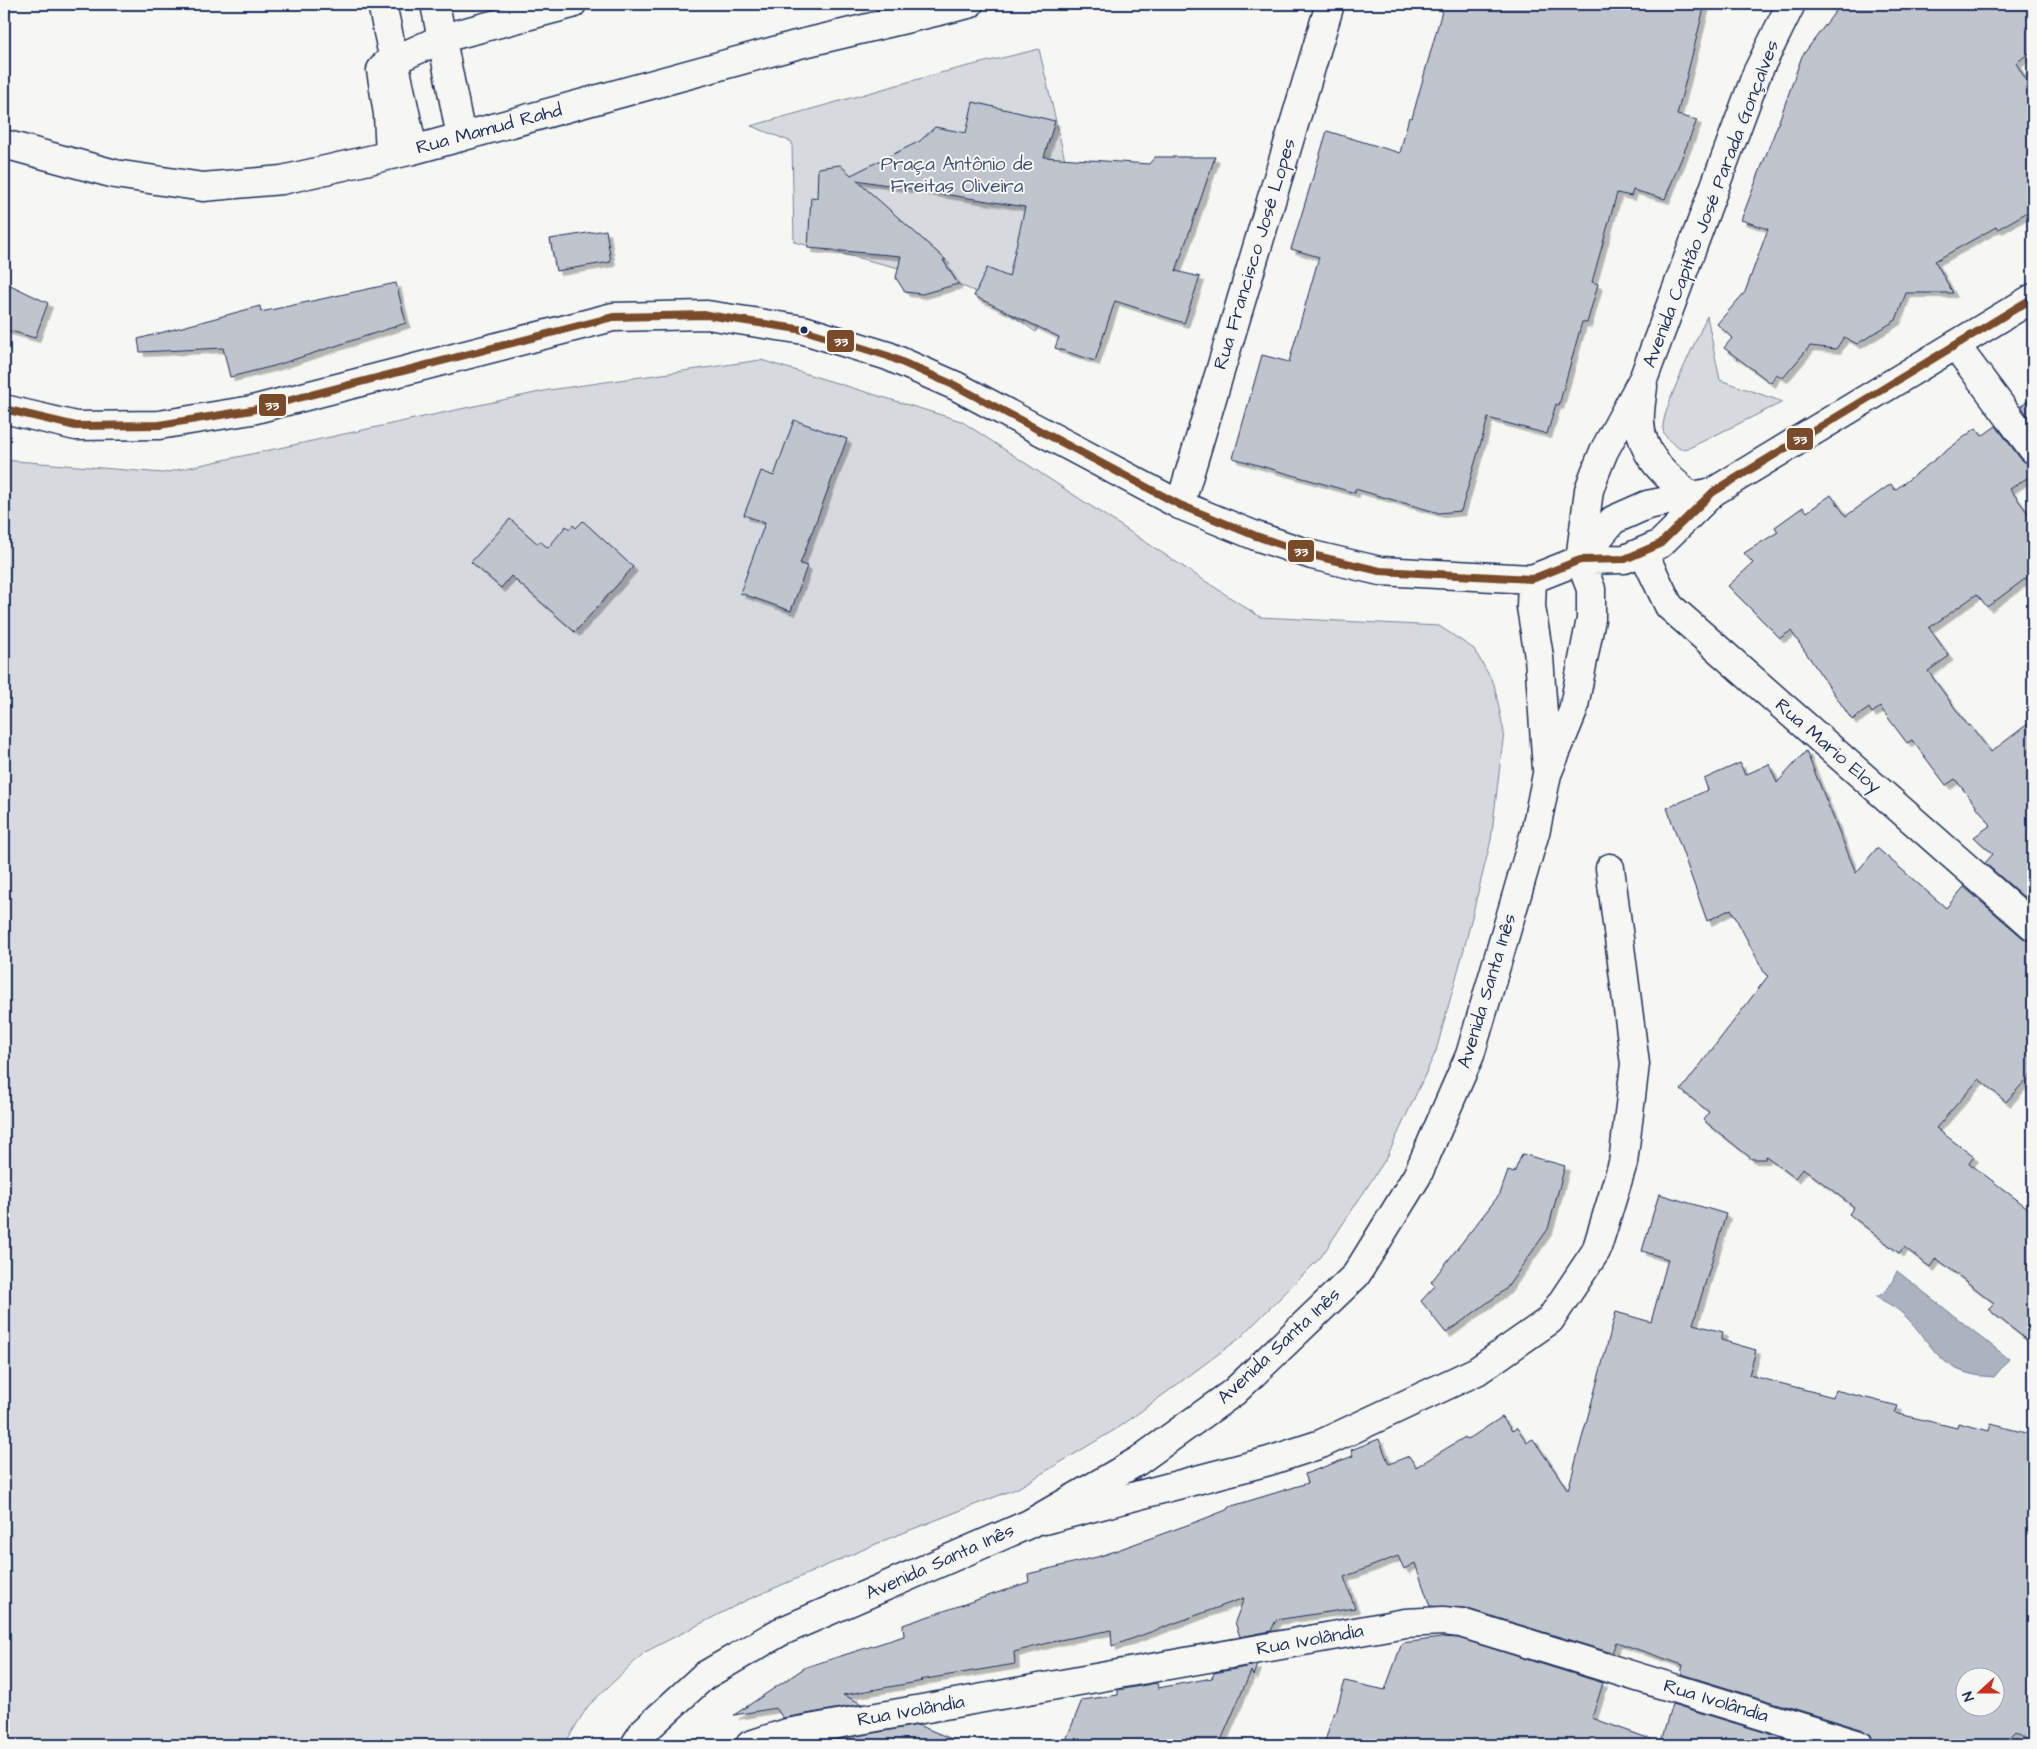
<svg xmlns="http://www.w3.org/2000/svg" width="2037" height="1749" viewBox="0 0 2037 1749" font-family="'Architects Daughter',sans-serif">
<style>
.green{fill:#d6d9dd;stroke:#78849e}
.water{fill:#abb2c0;stroke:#717e99}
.building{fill:#c0c4cd;stroke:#1b2f5e;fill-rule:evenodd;filter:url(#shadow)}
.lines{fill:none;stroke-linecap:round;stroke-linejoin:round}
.minor-casing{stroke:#1b2f5e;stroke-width:31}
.major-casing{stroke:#1b2f5e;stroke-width:31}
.minor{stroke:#f6f6f2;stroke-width:28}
.major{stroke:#f6f6f2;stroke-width:28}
.bus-1-casing{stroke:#f6f6f2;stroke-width:11}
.bus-1{stroke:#7a4b2a;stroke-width:8}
.bus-dot{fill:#1b2f5e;stroke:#f6f6f2;stroke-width:2}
.labels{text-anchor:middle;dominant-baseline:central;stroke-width:4;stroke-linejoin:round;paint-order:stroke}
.street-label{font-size:19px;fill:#1b2f5e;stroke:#f6f6f2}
.park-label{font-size:19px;fill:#405177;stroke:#f6f6f2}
.line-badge{stroke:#f6f6f2;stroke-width:2}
.badge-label{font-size:14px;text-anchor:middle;font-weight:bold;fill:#fff}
</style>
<defs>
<filter id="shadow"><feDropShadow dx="4.5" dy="4.5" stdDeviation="0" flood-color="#0004"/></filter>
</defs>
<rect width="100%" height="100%" fill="#f6f6f2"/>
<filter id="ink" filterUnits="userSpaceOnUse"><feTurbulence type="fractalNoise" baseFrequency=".02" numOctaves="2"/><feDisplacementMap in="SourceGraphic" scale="10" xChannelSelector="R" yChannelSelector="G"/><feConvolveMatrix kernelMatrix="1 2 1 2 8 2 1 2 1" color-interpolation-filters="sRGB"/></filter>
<g filter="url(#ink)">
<!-- green -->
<path class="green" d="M 1039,49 L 1065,160 L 1065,251 L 1036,332 L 983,295 L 937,275 L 903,269 L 794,242 L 792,142 L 751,126 L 940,73 Z
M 1707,316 L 1720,380 L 1783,402 L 1689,448 L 1680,449 C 1673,443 1664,439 1663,429 C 1661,411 1698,337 1707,316 Z
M 761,360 L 961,421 L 1260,617 L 1439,626 L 1474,649 L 1494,684 L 1504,732 L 1491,840 L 1464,949 L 1436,1051 L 1387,1157 L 1321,1257 L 1240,1338 L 1121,1426 L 1018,1488 L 885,1540 L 745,1601 L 645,1652 L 588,1706 L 564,1745 L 4,1745 L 4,460 L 163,473 L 549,390 Z"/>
<!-- water -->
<path class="water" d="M 1897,1271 L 2009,1359 L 1994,1377 C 1985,1376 1975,1376 1967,1373 C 1938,1365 1927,1338 1908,1319 C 1899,1309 1888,1303 1876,1297 C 1888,1293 1892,1282 1897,1271 Z"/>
<!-- building -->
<path class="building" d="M 1444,4 L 1705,4 L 1677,115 L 1697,120 L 1665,199 L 1633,190 L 1631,196 L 1617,193 L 1592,282 L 1598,284 L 1587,323 L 1582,322 L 1559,405 L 1556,404 L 1547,434 L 1488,418 L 1461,511 L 1439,513 L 1355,489 L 1355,493 L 1233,458 L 1262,355 L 1289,362 L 1319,257 L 1291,249 L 1327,131 L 1400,153 L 1409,117 L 1412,118 Z
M 1841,4 L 2033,4 L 2033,50 L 2016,63 L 2033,92 L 2033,209 L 1998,229 L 1996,227 L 1935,261 L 1953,293 L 1906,293 L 1896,320 L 1857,344 L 1844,337 L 1836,349 L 1810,346 L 1783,378 L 1776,374 L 1771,383 L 1724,348 L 1732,338 L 1717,324 L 1745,292 L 1768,229 L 1741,220 L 1778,124 L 1802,56 Z
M 973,102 L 1055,121 L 1044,157 L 1149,164 L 1155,157 L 1215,157 L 1176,271 L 1200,277 L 1184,323 L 1115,301 L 1095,361 L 1055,348 L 1059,337 L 974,296 L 987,268 L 1009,277 L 1025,207 L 856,180 L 946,260 L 943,260 L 958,284 L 922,294 L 905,292 L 896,278 L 901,256 L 808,248 L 811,197 L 817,198 L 818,168 L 840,165 L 851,175 L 920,141 L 935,127 L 966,133 Z
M 606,230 L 611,262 L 556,271 L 550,239 Z
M 4,282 L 48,303 L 35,338 L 4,329 Z
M 396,283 L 406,323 L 274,366 L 230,377 L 223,348 L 140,352 L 138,339 L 260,306 L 261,312 Z
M 2033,397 L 2033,423 L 2021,406 Z
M 794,420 L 847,439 L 800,564 L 807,566 L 791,611 L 740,593 L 765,523 L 744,515 L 761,471 L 774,476 Z
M 1996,426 L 2020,458 L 2026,463 L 2033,464 L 2033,474 L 2010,489 L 2033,520 L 2033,573 L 1987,607 L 1977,594 L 1929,628 L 1949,656 L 1928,671 L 1968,726 L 1970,725 L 1991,752 L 2033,720 L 2033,905 L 1985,863 L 1993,854 L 1974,837 L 1991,825 L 1955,779 L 1946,785 L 1912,740 L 1907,743 L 1880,707 L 1872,713 L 1869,708 L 1852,720 L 1791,631 L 1780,638 L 1728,586 L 1753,563 L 1744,553 L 1778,532 L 1775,527 L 1803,507 L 1807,512 L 1831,495 L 1846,516 L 1891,484 L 1895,490 L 1976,428 L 1982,436 Z
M 510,519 L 538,544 L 540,541 L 548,548 L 566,526 L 570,529 L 573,525 L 576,528 L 583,521 L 633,567 L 575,632 L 511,576 L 501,588 L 471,562 Z
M 1806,751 L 1856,873 L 1877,848 L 1946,908 L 1964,887 L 2023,938 L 2033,941 L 2033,1072 L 2006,1102 L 1979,1079 L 1936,1128 L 1974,1157 L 1969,1163 L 2033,1212 L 2033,1345 L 1988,1309 L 1994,1303 L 1936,1258 L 1930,1267 L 1904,1247 L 1899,1253 L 1849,1214 L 1854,1207 L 1803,1168 L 1795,1178 L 1766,1156 L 1765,1159 L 1752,1159 L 1703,1120 L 1709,1112 L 1681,1090 L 1768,976 L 1765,974 L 1731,909 L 1707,921 L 1667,808 L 1708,790 L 1704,779 L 1740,763 L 1745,775 L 1769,764 L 1777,783 Z
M 1522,1154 L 1565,1166 L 1548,1229 L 1506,1289 L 1446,1333 L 1421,1301 L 1435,1286 L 1431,1282 L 1500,1194 L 1508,1171 L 1514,1173 Z
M 1659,1194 L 1726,1214 L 1693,1324 L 1723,1332 L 1721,1340 L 1756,1350 L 1749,1375 L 1833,1397 L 1835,1390 L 1898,1406 L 1895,1413 L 1957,1428 L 1958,1423 L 1989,1431 L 1991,1424 L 2033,1435 L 2033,1744 L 2015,1732 L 2003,1745 L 1874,1745 L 1871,1735 L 1864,1730 L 1681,1674 L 1683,1665 L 1616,1642 L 1612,1653 L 1465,1608 L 1430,1606 L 1415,1563 L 1404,1569 L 1398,1556 L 1344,1577 L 1355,1608 L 1276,1620 L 1271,1631 L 1240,1637 L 1235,1622 L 1244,1598 L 1112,1646 L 1111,1630 L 1060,1640 L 1014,1652 L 1015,1664 L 920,1680 L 923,1681 L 843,1695 L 863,1704 L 783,1718 L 776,1708 L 734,1715 L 806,1667 L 904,1636 L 903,1625 L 1029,1582 L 1028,1574 L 1101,1556 L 1201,1520 L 1229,1509 L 1229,1507 L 1308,1483 L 1305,1474 L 1353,1456 L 1351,1450 L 1379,1439 L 1389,1464 L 1409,1456 L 1416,1467 L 1465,1437 L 1467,1440 L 1502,1417 L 1512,1431 L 1517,1428 L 1527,1442 L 1533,1439 L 1568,1490 L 1616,1312 L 1651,1322 L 1668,1259 L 1642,1251 ZM 1964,1676 L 1994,1676 L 1994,1706 L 1964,1706 Z
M 1441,1637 L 1458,1638 L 1603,1683 L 1592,1718 L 1656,1741 L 1655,1745 L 1324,1745 L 1334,1711 L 1336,1712 L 1345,1681 L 1385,1690 L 1402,1643 L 1441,1638 Z
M 1257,1665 L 1253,1676 L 1251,1671 L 1219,1745 L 1064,1745 L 1082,1700 L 1118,1695 L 1118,1690 L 1157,1683 L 1158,1688 L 1212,1678 L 1214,1673 Z
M 1672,1704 L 1806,1745 L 1660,1745 Z
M 918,1725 L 964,1744 L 963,1745 L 807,1745 Z"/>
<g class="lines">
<!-- minor casing -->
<g class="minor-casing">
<path id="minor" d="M 382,4 L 413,150
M 435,4 L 461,137
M 4,144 L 115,174 L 203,187 L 282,180 L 413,150 L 796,45 L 969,4
M 390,155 L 388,114 L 381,70 L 386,64 L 443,38 L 572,4
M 1956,346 L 2033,449
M 1643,386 C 1642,398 1639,410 1640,422 C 1641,456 1667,476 1691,497
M 1180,505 L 1330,4
M 1643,552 L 1669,606 L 2033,926
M 1580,560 L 1589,490 L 1595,473 L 1604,451 L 1644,377 L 1757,73 L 1791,4
M 1044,1520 L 1269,1461 L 1321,1444 L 1477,1371 L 1550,1320 L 1596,1251 L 1623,1163 L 1635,1064 L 1610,868
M 750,1745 L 787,1733 L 1405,1623 L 1443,1621 L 1461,1623 L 1859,1745"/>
</g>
<!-- major casing -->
<g class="major-casing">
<path id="major" d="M 4,409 L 76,426 L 159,425 L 252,410 L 613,317 L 707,315 L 804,330 L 888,356 L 956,386 L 1180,505 L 1256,536 L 1312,555 L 1380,571 L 1532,579 L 1580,560 L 1625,559 L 1660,544 L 1713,492 L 2033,298
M 1580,560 L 1613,520 L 1647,505 L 1713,492
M 1532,579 L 1531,607 L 1539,657 L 1547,769
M 635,1745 L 644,1731 L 704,1676 L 780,1632 L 1029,1524 L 1138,1461 L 1234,1392 L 1356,1275 L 1417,1176 L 1470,1055 L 1536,829 L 1547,774 L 1573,711 L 1591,619 L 1591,589 L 1580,560"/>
</g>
<!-- minor -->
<use href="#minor" class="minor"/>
<!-- major -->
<use href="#major" class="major"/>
<!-- bus-1 casing -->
<g class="bus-1-casing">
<path id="bus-1" d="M 4,409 L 76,426 L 159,425 L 252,410 L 613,317 L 707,315 L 804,330 L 888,356 L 956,386 L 1180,505 L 1256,536 L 1312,555 L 1380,571 L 1532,579 L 1580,560 L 1625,559 L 1660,544 L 1713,492 L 2033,298"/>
</g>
<!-- bus-1 -->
<use href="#bus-1" class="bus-1"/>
</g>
</g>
<!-- markers -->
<circle class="bus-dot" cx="804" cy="330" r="4.5"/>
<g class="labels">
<!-- street labels -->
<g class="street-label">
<text transform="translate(489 129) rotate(-15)">Rua Mamud Rahd</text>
<text transform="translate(1711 204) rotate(-69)">Avenida Capitão José Parada Gonçalves</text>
<text transform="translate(1255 254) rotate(-73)">Rua Francisco José Lopes</text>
<text transform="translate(1828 746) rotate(41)">Rua Mario Eloy</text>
<text transform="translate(1487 991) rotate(-73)">Avenida Santa Inês</text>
<text transform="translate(1279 1346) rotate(-43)">Avenida Santa Inês</text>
<text transform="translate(940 1562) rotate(-24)">Avenida Santa Inês</text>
<text transform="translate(1310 1640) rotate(-10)">Rua Ivolândia</text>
<text transform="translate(1716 1701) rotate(17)">Rua Ivolândia</text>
<text transform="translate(911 1711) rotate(-10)">Rua Ivolândia</text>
</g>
<!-- park labels -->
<g class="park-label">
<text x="957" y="164">Praça Antônio de<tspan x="957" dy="22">Freitas Oliveira</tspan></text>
</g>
</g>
<g class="line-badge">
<rect x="826" y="329" width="29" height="24" rx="5" fill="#7a4b2a"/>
<rect x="258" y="393" width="29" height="24" rx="5" fill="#7a4b2a"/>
<rect x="1786" y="427" width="28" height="24" rx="5" fill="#7a4b2a"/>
<rect x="1287" y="539" width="28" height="24" rx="5" fill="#7a4b2a"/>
</g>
<g class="badge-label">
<text x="841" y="346">33</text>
<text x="272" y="410">33</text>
<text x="1800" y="444">33</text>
<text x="1301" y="556">33</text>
</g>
<!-- margin -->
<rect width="2037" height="1749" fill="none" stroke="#f6f6f2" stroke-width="20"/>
<rect x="10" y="10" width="2017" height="1729" fill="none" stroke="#1b2f5e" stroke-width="2" filter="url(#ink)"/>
<!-- north arrow -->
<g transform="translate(1980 1692) rotate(249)"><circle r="24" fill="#f6f6f2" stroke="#9ea6b7"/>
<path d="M0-4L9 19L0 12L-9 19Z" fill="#c8321e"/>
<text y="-8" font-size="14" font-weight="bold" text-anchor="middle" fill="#1b2f5e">N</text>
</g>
</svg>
